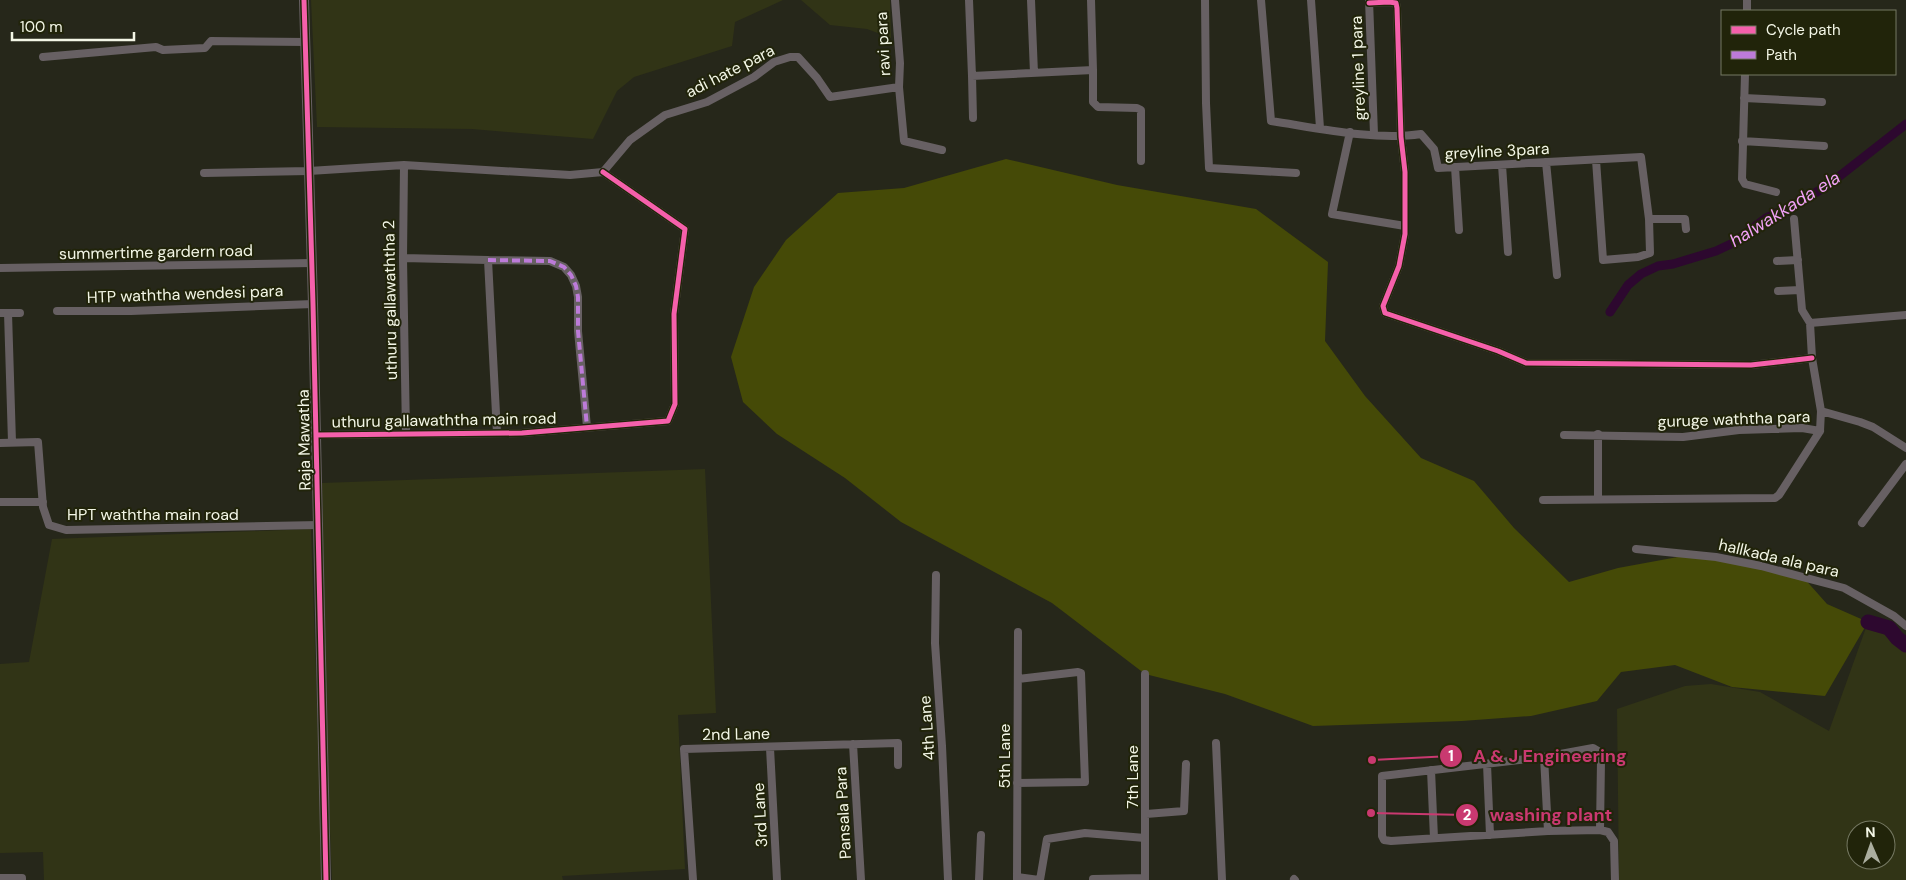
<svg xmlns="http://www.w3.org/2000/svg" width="1906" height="880" viewBox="0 0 1906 880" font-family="'DM Sans',sans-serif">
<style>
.built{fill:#313416;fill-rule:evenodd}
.green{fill:#454a07}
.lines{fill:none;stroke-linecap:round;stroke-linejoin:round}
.canal{stroke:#2d082f;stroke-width:9}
.river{stroke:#2d082f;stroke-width:15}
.minor{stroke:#676063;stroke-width:8}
.tertiary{stroke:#676063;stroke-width:10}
.quiet{stroke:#bd7bd9;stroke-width:4;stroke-dasharray:8 4;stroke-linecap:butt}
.cycleway-casing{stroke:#21240a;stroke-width:8}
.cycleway{stroke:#f560ab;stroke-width:5}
.labels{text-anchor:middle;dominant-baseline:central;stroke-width:4;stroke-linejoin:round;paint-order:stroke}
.street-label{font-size:16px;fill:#f3f6e6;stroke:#21240a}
.water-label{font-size:18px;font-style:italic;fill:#f2a2f6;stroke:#21240a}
.leader{fill:none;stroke:#c93970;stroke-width:2}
.callout-dot{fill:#c93970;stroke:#21240a;stroke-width:2}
.mark-label{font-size:15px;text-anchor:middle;font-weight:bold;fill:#fff}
.callout-label{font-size:18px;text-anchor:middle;font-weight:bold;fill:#c93970;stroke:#21240a;stroke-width:4;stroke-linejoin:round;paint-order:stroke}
</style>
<rect width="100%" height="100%" fill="#26271a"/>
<!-- built -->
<path class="built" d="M 311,0 L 783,0 L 735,22 L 732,46 L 634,77 L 617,91 L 593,139 L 472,129 L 317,127 Z
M 801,0 L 890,0 L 891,38 L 867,29 L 830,25 Z
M 705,469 L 716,713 L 678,715 L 685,869 L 562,876 L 563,880 L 332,880 L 326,730 L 322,483 Z
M 311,529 L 323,880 L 44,880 L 43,852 L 0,853 L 0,664 L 29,662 L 52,539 Z
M 1868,622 L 1906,651 L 1906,880 L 1619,880 L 1617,709 L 1685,686 L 1711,684 L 1760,692 L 1829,731 ZM 1856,830 L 1886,830 L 1886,860 L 1856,860 Z"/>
<!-- green -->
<path class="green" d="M 1006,159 L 1117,185 L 1256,209 L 1328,262 L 1325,341 L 1365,396 L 1421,458 L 1474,481 L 1514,528 L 1569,582 L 1618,568 L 1694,554 L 1803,577 L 1827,604 L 1868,622 L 1825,696 L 1732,687 L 1675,665 L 1621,672 L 1597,701 L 1531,716 L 1462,721 L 1313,726 L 1225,694 L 1145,674 L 1052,603 L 901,522 L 845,478 L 777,434 L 743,402 L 731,357 L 754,287 L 786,240 L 838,193 L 904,188 Z"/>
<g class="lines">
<!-- canal -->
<path class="canal" d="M 1610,312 L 1628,285 L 1641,274 L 1658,266 L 1673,264 L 1716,251 L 1733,243 L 1766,218 L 1801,201 L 1827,186 L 1906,124"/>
<!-- river -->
<path class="river" d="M 1868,622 L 1889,628 L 1897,638 L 1906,645"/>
<!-- minor -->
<path class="minor" d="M 895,0 L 900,63 L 899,87
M 969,0 L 972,76
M 1031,0 L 1034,73
M 1091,0 L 1093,70
M 1205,0 L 1206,103 L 1209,168 L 1296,173
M 1261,0 L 1271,121 C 1317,128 1375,141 1421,134 L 1434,149 L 1438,168 L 1641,157 L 1649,219 L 1685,219 L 1686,229
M 1311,0 L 1320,128
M 1369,0 L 1374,134
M 1369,3 L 1389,2 L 1396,3 L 1397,8 L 1401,137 L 1405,172 L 1405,234 L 1399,266 L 1383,306 L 1385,313 L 1498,351 L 1526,363 L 1751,365 L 1812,358
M 1747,11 L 1747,0
M 43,57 L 156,47 L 163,50 L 205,48 L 211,41 L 306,42
M 1745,74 L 1742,179 L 1745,184 L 1776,192
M 1744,98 L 1822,102
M 973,118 L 972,76 L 1093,70 L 1093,102 L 1098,107 L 1137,108 L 1141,110 L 1141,161
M 1350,132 L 1332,214 L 1405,226
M 1742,141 L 1824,146
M 1596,160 L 1603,260 L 1638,257 L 1650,253 L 1649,219
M 1546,162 L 1557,275
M 1502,165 L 1508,252
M 1455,167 L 1459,230
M 603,172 L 630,140 L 665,115 L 707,102 L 754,77 L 774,62 L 790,57 L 798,57 L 817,78 L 830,97 L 899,87 L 904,141 L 942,150
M 204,173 L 309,171 L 404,165
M 1794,219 L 1802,310 L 1810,323
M 403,258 L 488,260 L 497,433
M 488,260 L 550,261 L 564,267 L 571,275 L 576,286 L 578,297 L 578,331 L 587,427
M 1777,261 L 1798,260
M 0,268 L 312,263
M 1778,291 L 1800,290
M 57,311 L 131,311 L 313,304
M 0,313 L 20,313
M 8,313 L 12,442
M 1821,411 L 1860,422 L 1873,427 L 1906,448
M 406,434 L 403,258 L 404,165 L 570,175 L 603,172
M 1598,434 L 1598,499
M 316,435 L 522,433 L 668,421 L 675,404 L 674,314 L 685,229 L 603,172
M 1564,435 L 1683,437 L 1739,430 L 1802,428 L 1820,431 L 1821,411 L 1812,358 L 1810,323 L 1906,315
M 0,443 L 38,442 L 43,507 L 49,525 L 66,530 L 319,525
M 1543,500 L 1775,498 L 1779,495 L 1820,431
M 0,502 L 43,502
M 1862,523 L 1906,464
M 1636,549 L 1716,557 L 1761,566 L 1844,588 L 1894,616 L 1906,626
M 936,575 L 935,643 L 942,746 L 948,880
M 1216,743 L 1222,880
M 853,744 L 861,880
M 770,748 L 777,880
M 1544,757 L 1548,831
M 1487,764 L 1490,835
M 1431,770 L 1434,838
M 1017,783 L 1085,782 L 1081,673 L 1078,672 L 1018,679
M 1146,814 L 1184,811 L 1186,764
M 1600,830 L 1601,760 L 1598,751 L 1593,748 L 1544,757 L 1382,776 L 1382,836 L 1384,840 L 1391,841 L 1548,831 L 1600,830 L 1608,832 L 1614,841 L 1615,880
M 1017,877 L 1039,880
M 0,878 L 22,878 L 22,880
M 1093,879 L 1145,878
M 1294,879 L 1295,880
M 693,880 L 684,749 L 898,743 L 898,765
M 979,880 L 981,835
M 1017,880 L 1018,632
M 1040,880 L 1047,839 L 1085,833 L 1145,838
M 1145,880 L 1145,674"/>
<!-- tertiary -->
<path class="tertiary" d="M 304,0 L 313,304 L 326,880"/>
<!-- quiet -->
<path class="quiet" d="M 488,260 L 550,261 L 564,267 L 571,275 L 576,286 L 578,297 L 578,331 L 587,427"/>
<!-- cycleway casing -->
<g class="cycleway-casing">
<path id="cycleway" d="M 304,0 L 313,304 L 326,880
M 1369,3 L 1389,2 L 1396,3 L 1397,8 L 1401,137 L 1405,172 L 1405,234 L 1399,266 L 1383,306 L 1385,313 L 1498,351 L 1526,363 L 1751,365 L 1812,358
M 316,435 L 522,433 L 668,421 L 675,404 L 674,314 L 685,229 L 603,172"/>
</g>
<!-- cycleway -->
<use href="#cycleway" class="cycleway"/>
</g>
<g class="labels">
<!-- street labels -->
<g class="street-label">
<text transform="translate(883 44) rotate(-93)">ravi para</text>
<text transform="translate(1358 68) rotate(-92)">greyline 1 para</text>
<text transform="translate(730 71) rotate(-27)">adi hate para</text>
<text transform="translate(1497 151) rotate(-3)">greyline 3para</text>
<text transform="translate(156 252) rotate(-1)">summertime gardern road</text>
<text transform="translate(185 294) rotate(-2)">HTP waththa wendesi para</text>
<text transform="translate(390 300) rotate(-91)">uthuru gallawaththa 2</text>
<text transform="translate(1734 419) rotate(-2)">guruge waththa para</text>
<text transform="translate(444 420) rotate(-1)">uthuru gallawaththa main road</text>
<text transform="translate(304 440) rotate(-91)">Raja Mawatha</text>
<text x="153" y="514">HPT waththa main road</text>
<text transform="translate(1779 558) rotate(13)">hallkada ala para</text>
<text transform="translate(927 728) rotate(-94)">4th Lane</text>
<text transform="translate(736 734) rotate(-1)">2nd Lane</text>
<text transform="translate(1004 756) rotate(-90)">5th Lane</text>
<text transform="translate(1132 777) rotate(-90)">7th Lane</text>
<text transform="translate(843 813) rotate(-93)">Pansala Para</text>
<text transform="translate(760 815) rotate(-93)">3rd Lane</text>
</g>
<!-- water labels -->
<g class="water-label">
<text transform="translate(1785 209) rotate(-32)">halwakkada ela</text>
</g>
</g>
<!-- callouts -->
<path class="leader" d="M1372 760L1451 756M1371 813L1467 815"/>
<g class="callout-dot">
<circle cx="1372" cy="760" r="5"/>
<circle cx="1371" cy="813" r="5"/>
<circle cx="1451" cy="756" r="12"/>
<circle cx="1467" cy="815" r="12"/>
</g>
<g class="mark-label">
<text x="1451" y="761">1</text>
<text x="1467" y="820">2</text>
</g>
<g class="callout-label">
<text x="1550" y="762">A &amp; J Engineering</text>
<text x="1551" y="821">washing plant</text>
</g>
<!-- legend -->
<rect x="1721" y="10" width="175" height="65" fill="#21240a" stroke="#757862"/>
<rect x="1731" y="26" width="25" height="8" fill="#f560ab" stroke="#757862"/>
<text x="1766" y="35" font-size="15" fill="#f3f6e6">Cycle path</text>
<rect x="1731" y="51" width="25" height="8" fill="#bd7bd9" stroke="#757862"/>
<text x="1766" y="60" font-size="15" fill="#f3f6e6">Path</text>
<!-- north arrow -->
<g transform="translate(1871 845) rotate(358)"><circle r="24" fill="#21240a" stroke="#757862"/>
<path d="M0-4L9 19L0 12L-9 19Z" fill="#abae9f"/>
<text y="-8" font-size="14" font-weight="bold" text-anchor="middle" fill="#f3f6e6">N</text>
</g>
<!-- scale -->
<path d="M12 32v8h122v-8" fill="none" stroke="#f3f6e6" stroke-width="2.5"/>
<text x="20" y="32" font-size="15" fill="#f3f6e6" stroke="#21240a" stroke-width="4" paint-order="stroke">100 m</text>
</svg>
